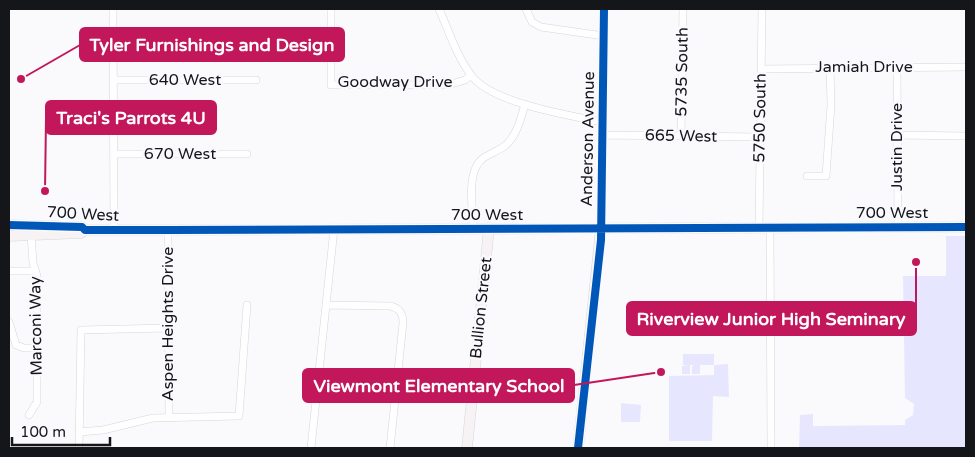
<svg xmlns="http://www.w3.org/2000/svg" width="975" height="457" viewBox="0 0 975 457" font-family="'Varela Round',sans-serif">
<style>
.green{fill:#e6e7fe}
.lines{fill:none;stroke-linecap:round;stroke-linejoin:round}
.street-casing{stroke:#d6d6d9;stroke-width:8}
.secondary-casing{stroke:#d6d6d9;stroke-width:11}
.street{stroke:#fefeff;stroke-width:7}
.secondary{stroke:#f7f2f4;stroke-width:10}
.cycleway-casing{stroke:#f9f9fe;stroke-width:11}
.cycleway{stroke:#0057b8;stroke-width:8}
.labels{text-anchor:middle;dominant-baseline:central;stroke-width:5;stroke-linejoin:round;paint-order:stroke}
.street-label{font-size:16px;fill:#151619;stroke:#f9f9fe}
.leader{fill:none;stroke:#c2185b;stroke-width:2}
.callout-dot{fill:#c2185b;stroke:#f9f9fe;stroke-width:2}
.callout{fill:#c2185b;stroke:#c2185b;stroke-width:2}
.callout-label{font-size:18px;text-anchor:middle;font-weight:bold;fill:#fff}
</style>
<rect width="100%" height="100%" fill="#fafafd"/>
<!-- green -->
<path class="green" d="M 946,236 L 966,236 L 966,448 L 799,448 L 800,415 L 813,414 L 813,426 L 905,425 L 905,420 L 913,415 L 914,404 L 905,398 L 903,276 L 946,276 Z
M 683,354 L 714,354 L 714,365 L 728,364 L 729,397 L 713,396 L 712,441 L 669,441 L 669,376 L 714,375 L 714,365 L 700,365 L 700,374 L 692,374 L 692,366 L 695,365 L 690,365 L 690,374 L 682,374 L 682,366 L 689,365 L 683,365 Z
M 621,403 L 641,405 L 640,422 L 621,422 Z"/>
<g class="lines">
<!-- street casing -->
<g class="street-casing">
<path id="street" d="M 113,9 L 114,230
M 331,9 L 331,85 L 448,85 L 465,80 L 471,75
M 439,9 C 449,31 456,55 471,75 C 491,103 568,115 602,122
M 526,9 L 532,22 L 541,27 L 604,36
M 897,67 L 898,227
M 761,69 L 966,67
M 114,80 L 256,80
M 602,135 L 760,137
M 897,135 L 966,136
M 681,136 L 683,9
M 114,154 L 247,154
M 807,176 L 826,176 L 831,105 L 830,67
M 759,227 L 762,9
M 770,227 L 771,448
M 473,228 C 473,210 468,184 476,167 C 482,154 495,154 506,145 C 517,135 521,118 525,104
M 601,228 L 604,9
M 168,230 L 169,418
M 9,271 L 35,271
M 327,305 L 390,306 C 400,308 403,314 403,323 L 390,448
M 9,322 L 16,345 L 24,348 L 37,348
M 29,415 L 37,402 L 37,276 L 33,263 L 31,235
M 79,432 L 103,430 L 153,418 L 239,416 L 247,305
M 79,448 L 81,330 L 168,328
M 311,448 L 334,229"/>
</g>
<!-- secondary casing -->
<g class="secondary-casing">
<path id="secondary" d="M 9,225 L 82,227 L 85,230 L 168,230 L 966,227
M 9,236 L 81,233 L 85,230
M 467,448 L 489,228
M 578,448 L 601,228"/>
</g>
<!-- street -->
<use href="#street" class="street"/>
<!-- secondary -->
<use href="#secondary" class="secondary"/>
<!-- cycleway casing -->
<g class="cycleway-casing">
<path id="cycleway" d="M 9,225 L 82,227 L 85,230 L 168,230 L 966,227
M 578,448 L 601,240 L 604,9"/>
</g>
<!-- cycleway -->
<use href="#cycleway" class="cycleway"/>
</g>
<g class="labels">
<!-- street labels -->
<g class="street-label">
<text x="864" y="67">Jamiah Drive</text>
<text transform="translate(682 72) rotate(-89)">5735 South</text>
<text x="185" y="80">640 West</text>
<text x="395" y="82">Goodway Drive</text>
<text transform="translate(760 118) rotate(-89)">5750 South</text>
<text transform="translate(681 136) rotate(1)">665 West</text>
<text transform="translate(588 139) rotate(-89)">Anderson Avenue</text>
<text transform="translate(897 147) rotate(-90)">Justin Drive</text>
<text x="180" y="154">670 West</text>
<text x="892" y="213">700 West</text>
<text transform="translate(83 214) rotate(3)">700 West</text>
<text x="487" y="215">700 West</text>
<text transform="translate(481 308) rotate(-84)">Bullion Street</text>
<text transform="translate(168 324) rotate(-90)">Aspen Heights Drive</text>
<text transform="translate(36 326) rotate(-91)">Marconi Way</text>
</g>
</g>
<!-- callouts -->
<path class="leader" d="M21 79L80 45M45 191L46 118M916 262L916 319M661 372L574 385"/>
<g class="callout-dot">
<circle cx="21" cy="79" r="5"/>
<circle cx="45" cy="191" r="5"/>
<circle cx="916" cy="262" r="5"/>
<circle cx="661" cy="372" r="5"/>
</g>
<g class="callout">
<rect x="80" y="28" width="264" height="33" rx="5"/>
<rect x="46" y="101" width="170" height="33" rx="5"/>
<rect x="627" y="302" width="289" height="33" rx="5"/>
<rect x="303" y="369" width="271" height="33" rx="5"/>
</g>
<g class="callout-label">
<text x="212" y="51">Tyler Furnishings and Design</text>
<text x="131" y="124">Traci's Parrots 4U</text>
<text x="771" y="325">Riverview Junior High Seminary</text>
<text x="439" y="392">Viewmont Elementary School</text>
</g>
<!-- border -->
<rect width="975" height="457" fill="none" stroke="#151619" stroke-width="20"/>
<!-- scale -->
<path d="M12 437v8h98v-8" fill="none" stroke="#151619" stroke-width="2.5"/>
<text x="20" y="437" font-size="15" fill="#151619" stroke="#f9f9fe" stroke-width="4" paint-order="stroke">100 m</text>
</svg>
